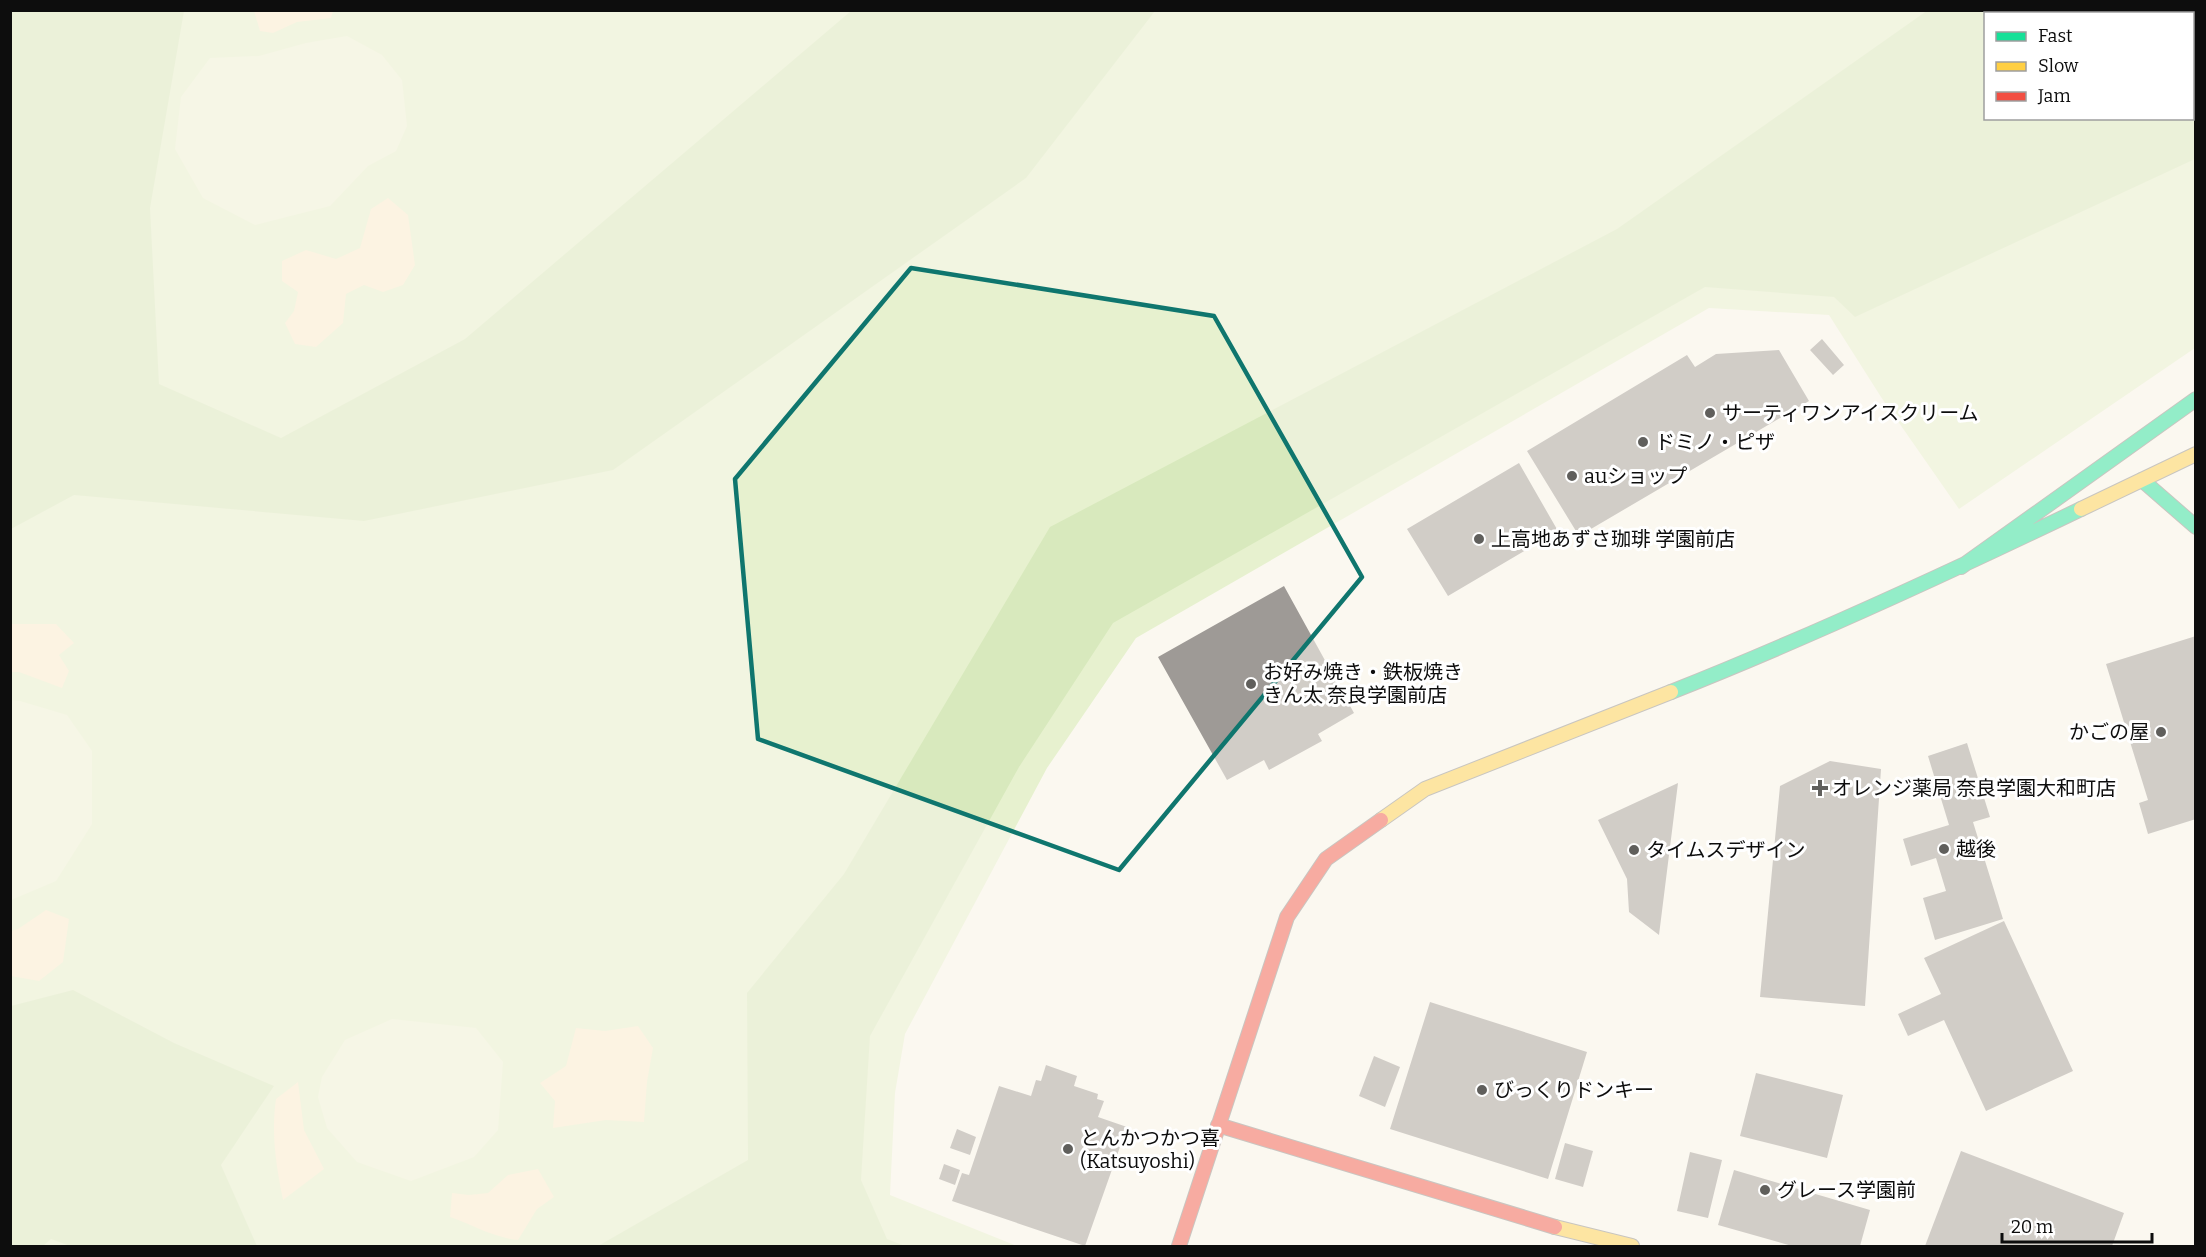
<svg xmlns="http://www.w3.org/2000/svg" width="2206" height="1257" viewBox="0 0 2206 1257" font-family="Bitter,'Noto Sans JP',serif">
<style>
.green{fill:#e7f1cf;fill-rule:evenodd}
.forest{fill:#d8e9bd;fill-rule:evenodd}
.sand{fill:#fceed0}
.pitch{fill:#f0f4d9}
.building{fill:#9e9a96}
.lines{fill:none;stroke-linecap:round;stroke-linejoin:round}
.fast-casing{stroke:#8b8986;stroke-width:16}
.slow-casing{stroke:#8b8986;stroke-width:16}
.jam-casing{stroke:#8b8986;stroke-width:16}
.fast{stroke:#16e098;stroke-width:14}
.slow{stroke:#ffcf43;stroke-width:14}
.jam{stroke:#f24e42;stroke-width:14}
.marked{fill:none;stroke:#0f766e;stroke-width:4.5;stroke-linejoin:round}
.poi-dot{fill:#605f5c;stroke:#fff;stroke-width:2}
.labels{text-anchor:middle;dominant-baseline:central;stroke-width:6;stroke-linejoin:round;paint-order:stroke}
.poi-label{font-size:20px;fill:#0d0d0d;stroke:#fff;text-anchor:start}
</style>
<rect width="100%" height="100%" fill="#fbf8f0"/>
<!-- green -->
<path class="green" d="M 10,11 L 2195,11 L 2195,348 L 1959,509 L 1881,397 L 1829,315 L 1709,308 L 1136,638 L 1047,768 L 905,1034 L 895,1093 L 890,1195 L 1017,1246 L 11,1246 ZM 1986,14 L 2192,14 L 2192,118 L 1986,118 Z"/>
<!-- forest -->
<path class="forest" d="M 11,10 L 184,11 L 150,208 L 159,384 L 281,438 L 465,339 L 851,11 L 1155,11 L 1026,178 L 613,470 L 364,521 L 74,495 L 11,529 Z
M 1928,10 L 2195,11 L 2195,159 L 1855,317 L 1834,297 L 1705,287 L 1113,623 L 1019,767 L 870,1036 L 861,1180 L 887,1239 L 905,1246 L 598,1246 L 748,1160 L 747,993 L 844,874 L 1050,527 L 1617,229 ZM 1986,14 L 2192,14 L 2192,118 L 1986,118 Z
M 73,990 L 174,1043 L 274,1086 L 221,1165 L 257,1246 L 70,1246 L 51,1239 L 43,1246 L 11,1246 L 11,1006 Z"/>
<!-- sand -->
<path class="sand" d="M 254,11 L 254,10 L 333,11 L 331,18 L 297,22 L 273,33 L 260,31 Z
M 388,198 L 408,215 L 415,265 L 403,285 L 383,292 L 364,285 L 346,294 L 343,323 L 316,347 L 295,344 L 285,323 L 294,311 L 298,292 L 282,281 L 282,261 L 306,250 L 336,259 L 360,248 L 371,209 Z
M 11,624 L 56,624 L 74,643 L 59,655 L 69,671 L 62,688 L 19,672 L 11,672 Z
M 46,910 L 69,919 L 63,962 L 39,981 L 11,976 L 11,931 L 18,929 Z
M 638,1026 L 653,1048 L 647,1082 L 644,1122 L 606,1120 L 553,1128 L 555,1101 L 540,1083 L 566,1066 L 576,1028 L 605,1031 Z
M 298,1082 L 304,1130 L 324,1169 L 283,1200 C 276,1165 271,1134 276,1099 Z
M 538,1169 L 554,1197 L 537,1209 L 518,1240 C 495,1238 473,1225 450,1217 L 452,1193 L 469,1195 L 488,1193 L 508,1175 Z"/>
<!-- pitch -->
<path class="pitch" d="M 347,36 L 382,55 L 402,80 L 407,126 L 396,151 L 368,166 L 330,206 L 255,225 L 203,198 L 175,149 L 181,97 L 210,58 L 259,56 L 306,43 Z
M 11,700 L 20,701 L 67,715 L 92,751 L 92,824 L 56,881 L 11,900 Z
M 392,1019 L 476,1028 L 503,1062 L 498,1130 L 474,1157 L 411,1181 L 357,1162 L 327,1128 L 318,1097 L 322,1077 L 345,1040 Z"/>
<!-- building -->
<path class="building" d="M 1822,339 L 1844,365 L 1833,375 L 1810,350 Z
M 1779,350 L 1809,401 L 1579,536 L 1527,451 L 1687,355 L 1695,367 L 1716,354 Z
M 1519,463 L 1558,531 L 1448,596 L 1407,529 Z
M 1284,586 L 1354,713 L 1318,734 L 1322,741 L 1269,770 L 1264,760 L 1227,780 L 1158,657 Z
M 2196,636 L 2196,819 L 2148,834 L 2139,803 L 2148,800 L 2106,664 Z
M 1967,743 L 1990,817 L 1973,822 L 2003,919 L 1935,940 L 1923,898 L 1946,891 L 1936,858 L 1911,866 L 1903,839 L 1949,825 L 1928,756 Z
M 1830,761 L 1881,769 L 1865,1006 L 1760,997 L 1780,786 Z
M 1678,783 L 1659,935 L 1629,912 L 1627,879 L 1598,820 Z
M 2004,921 L 2073,1071 L 1986,1111 L 1944,1020 L 1908,1036 L 1898,1014 L 1941,994 L 1924,958 Z
M 1430,1002 L 1587,1052 L 1548,1179 L 1390,1129 Z
M 1374,1056 L 1400,1067 L 1385,1107 L 1359,1096 Z
M 1046,1065 L 1077,1076 L 1074,1086 L 1098,1094 L 1097,1099 L 1104,1101 L 1098,1117 L 1127,1127 L 1085,1246 L 952,1201 L 962,1173 L 969,1175 L 999,1086 L 1031,1096 L 1036,1080 L 1041,1081 Z
M 1756,1073 L 1843,1095 L 1827,1158 L 1740,1136 Z
M 957,1129 L 976,1137 L 970,1155 L 950,1148 Z
M 1565,1143 L 1593,1151 L 1583,1187 L 1555,1179 Z
M 1961,1151 L 2124,1213 L 2112,1246 L 1925,1246 Z
M 1690,1152 L 1722,1160 L 1708,1218 L 1677,1211 Z
M 944,1164 L 960,1170 L 955,1185 L 939,1179 Z
M 1734,1170 L 1870,1210 L 1860,1246 L 1792,1246 L 1718,1225 Z"/>
<g class="lines">
<!-- fast casing -->
<g class="fast-casing">
<path id="fast" d="M 2142,480 L 2196,527
M 1961,567 L 2196,399
M 1671,692 C 1810,637 1946,574 2081,509"/>
</g>
<!-- slow casing -->
<g class="slow-casing">
<path id="slow" d="M 2081,509 L 2196,454
M 1381,820 L 1425,789 L 1671,692
M 1555,1227 L 1632,1246"/>
</g>
<!-- jam casing -->
<g class="jam-casing">
<path id="jam" d="M 1218,1125 L 1555,1227
M 1179,1246 L 1287,917 L 1326,859 L 1381,820"/>
</g>
<!-- fast -->
<use href="#fast" class="fast"/>
<!-- slow -->
<use href="#slow" class="slow"/>
<!-- jam -->
<use href="#jam" class="jam"/>
</g>
<!-- marked area -->
<path d="M0 0H2206V1257H0ZM 911,268 L 1214,316 L 1362,577 L 1119,870 L 758,739 L 735,479 Z" fill="#fbf8f0" fill-opacity=".55" fill-rule="evenodd"/>
<path class="marked" d="M 911,268 L 1214,316 L 1362,577 L 1119,870 L 758,739 L 735,479 Z"/>
<!-- markers -->
<g class="poi-dot">
<circle cx="1710" cy="413" r="6"/>
<circle cx="1643" cy="442" r="6"/>
<circle cx="1572" cy="476" r="6"/>
<circle cx="1479" cy="539" r="6"/>
<circle cx="1251" cy="684" r="6"/>
<circle cx="2161" cy="732" r="6"/>
<path d="M1817 779h6v6h6v6h-6v6h-6v-6h-6v-6h6z"/>
<circle cx="1944" cy="849" r="6"/>
<circle cx="1634" cy="850" r="6"/>
<circle cx="1482" cy="1090" r="6"/>
<circle cx="1068" cy="1149" r="6"/>
<circle cx="1765" cy="1190" r="6"/>
</g>
<g class="labels">
<!-- poi labels -->
<g class="poi-label">
<text x="1722" y="413">サーティワンアイスクリーム</text>
<text x="1655" y="442">ドミノ・ピザ</text>
<text x="1584" y="476">auショップ</text>
<text x="1491" y="539">上高地あずさ珈琲 学園前店</text>
<text x="1263" y="672">お好み焼き・鉄板焼き<tspan x="1263" dy="23">きん太 奈良学園前店</tspan></text>
<text x="2149" y="732" text-anchor="end">かごの屋</text>
<text x="1832" y="788">オレンジ薬局 奈良学園大和町店</text>
<text x="1956" y="849">越後</text>
<text x="1646" y="850">タイムスデザイン</text>
<text x="1494" y="1090">びっくりドンキー</text>
<text x="1080" y="1138">とんかつかつ喜<tspan x="1080" dy="23">(Katsuyoshi)</tspan></text>
<text x="1777" y="1190">グレース学園前</text>
</g>
</g>
<!-- border -->
<rect width="2206" height="1257" fill="none" stroke="#0d0d0d" stroke-width="24"/>
<!-- legend -->
<rect x="1984" y="12" width="210" height="108" fill="#ffffff" stroke="#9e9e9e" stroke-width="1.5"/>
<rect x="1996" y="32" width="30" height="9" fill="#16e098" stroke="#9e9e9e" stroke-width="1.5"/>
<text x="2038" y="42" font-size="18" fill="#0d0d0d">Fast</text>
<rect x="1996" y="62" width="30" height="9" fill="#ffcf43" stroke="#9e9e9e" stroke-width="1.5"/>
<text x="2038" y="72" font-size="18" fill="#0d0d0d">Slow</text>
<rect x="1996" y="92" width="30" height="9" fill="#f24e42" stroke="#9e9e9e" stroke-width="1.5"/>
<text x="2038" y="102" font-size="18" fill="#0d0d0d">Jam</text>
<!-- scale -->
<path d="M2002 1233v9h150v-9" fill="none" stroke="#0d0d0d" stroke-width="3"/>
<text x="2011" y="1233" font-size="18" fill="#0d0d0d" stroke="#ffffff" stroke-width="4.5" paint-order="stroke">20 m</text>
</svg>
